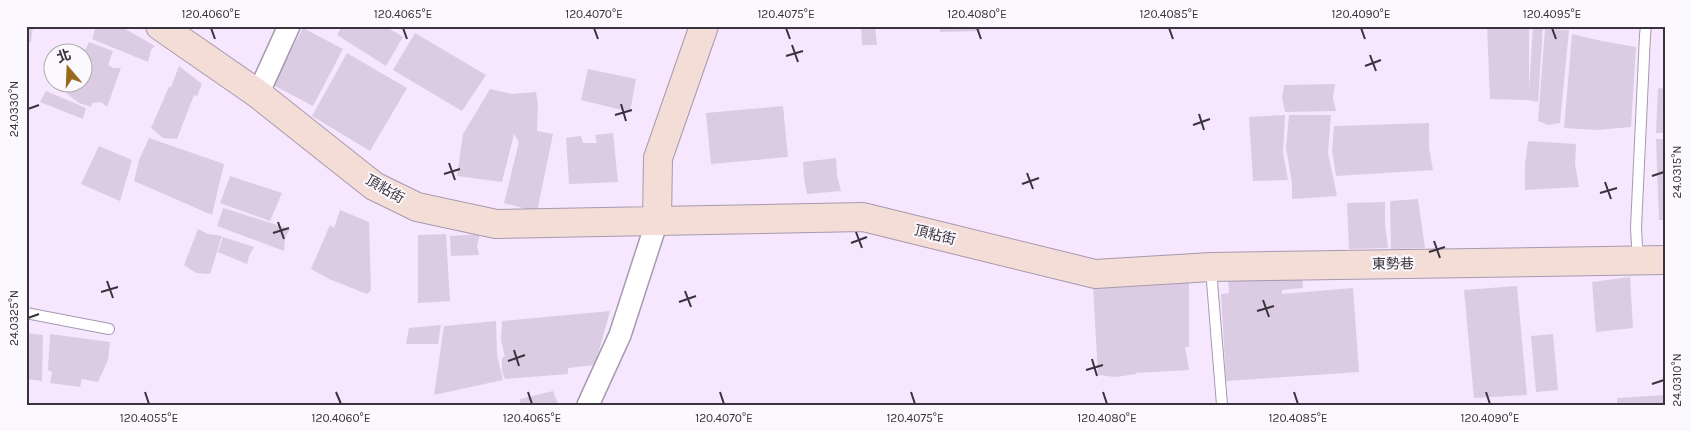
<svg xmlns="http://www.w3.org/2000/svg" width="1691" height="431" viewBox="0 0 1691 431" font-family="Karla,'Noto Sans TC',sans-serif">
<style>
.building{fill:#dbcce4}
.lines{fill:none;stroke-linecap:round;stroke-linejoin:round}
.lane-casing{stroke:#a799af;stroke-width:12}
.street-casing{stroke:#a799af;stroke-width:24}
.secondary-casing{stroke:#a799af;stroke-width:30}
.lane{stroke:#fff;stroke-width:10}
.street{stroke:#fff;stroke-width:21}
.secondary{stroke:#f3ddd6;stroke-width:28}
.ticks{fill:none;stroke:#38333c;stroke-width:2}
.labels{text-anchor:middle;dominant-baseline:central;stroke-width:4;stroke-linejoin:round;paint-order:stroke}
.street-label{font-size:14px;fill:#38333c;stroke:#fcf9fe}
.neatline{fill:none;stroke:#38333c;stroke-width:2}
.ticks-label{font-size:12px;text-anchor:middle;fill:#38333c}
</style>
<rect width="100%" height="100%" fill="#f6e7ff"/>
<!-- building -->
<path class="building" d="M 26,26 L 33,26 L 31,42 L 26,42 Z
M 96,26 L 120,26 L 155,46 L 151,50 L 148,62 L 92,39 Z
M 342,26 L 385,26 L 403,37 L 386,66 L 337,35 Z
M 861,26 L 875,26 L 877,45 L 862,45 Z
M 939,26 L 980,26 L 981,31 L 940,32 Z
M 1487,26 L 1529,26 L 1529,90 L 1533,26 L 1543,26 L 1538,102 L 1528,100 L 1490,99 Z
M 303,28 L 343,49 L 313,106 L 273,85 Z
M 1545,29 L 1569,30 L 1560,123 L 1548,125 L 1538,121 Z
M 415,33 L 486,75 L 462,111 L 393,70 Z
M 1572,34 L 1602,41 L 1636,47 L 1631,127 L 1596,130 L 1564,128 Z
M 89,42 L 113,51 L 108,65 L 113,68 L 121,68 L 107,107 L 101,102 L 92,103 L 91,107 L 79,103 L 66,93 L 71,82 L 82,82 L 82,56 Z
M 347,53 L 407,88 L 370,151 L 312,116 Z
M 179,66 L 202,84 L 197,96 L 194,95 L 177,139 L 163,138 L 151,128 L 169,87 L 171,87 Z
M 588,69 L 636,79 L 630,112 L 581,100 Z
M 1335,84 L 1333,98 L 1336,111 L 1285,112 L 1282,98 L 1284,85 Z
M 1658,88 L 1665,89 L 1665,133 L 1656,133 Z
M 490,89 L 512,94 L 536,92 L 538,105 L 537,131 L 553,134 L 537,212 L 504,203 L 519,142 L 514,134 L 502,182 L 457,176 L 463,134 Z
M 46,91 L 86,108 L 83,119 L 40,102 Z
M 783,106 L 788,157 L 711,164 L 706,113 Z
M 1285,115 L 1283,152 L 1288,180 L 1253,181 L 1249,117 Z
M 1289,115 L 1331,115 L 1328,153 L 1337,196 L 1292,199 L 1292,183 L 1286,148 Z
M 1429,123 L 1429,148 L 1433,170 L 1336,176 L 1332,150 L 1334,126 Z
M 613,133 L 618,182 L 569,184 L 566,138 L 581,136 L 583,143 L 597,143 L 595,135 Z
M 149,138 L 224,164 L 212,215 L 134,181 L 139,160 Z
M 1656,139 L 1665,139 L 1665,220 L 1659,220 Z
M 1528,141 L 1576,144 L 1575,164 L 1579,187 L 1525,190 L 1525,164 Z
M 99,146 L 132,160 L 120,201 L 81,184 Z
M 836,158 L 837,175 L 841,191 L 807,194 L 804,178 L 803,162 Z
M 230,176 L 282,193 L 270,221 L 220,203 Z
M 1418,199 L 1425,248 L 1391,249 L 1390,201 Z
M 1385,202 L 1385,224 L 1388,248 L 1349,249 L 1347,203 Z
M 223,208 L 290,229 L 285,238 L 284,251 L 217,226 Z
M 340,210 L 369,222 L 371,290 L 367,294 L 329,279 L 311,269 L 330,225 L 334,228 Z
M 198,229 L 208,234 L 222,236 L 210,274 L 196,273 L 184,265 Z
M 446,234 L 450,301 L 418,303 L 418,235 Z
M 480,234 L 477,246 L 479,255 L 451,256 L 450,236 Z
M 223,237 L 254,247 L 249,256 L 247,264 L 218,252 Z
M 1302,274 L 1303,288 L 1282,290 L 1282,294 L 1353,288 L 1359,372 L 1226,381 L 1221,294 L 1229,293 L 1228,279 Z
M 1630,277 L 1633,328 L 1596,332 L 1592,282 Z
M 1189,282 L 1189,347 L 1185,347 L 1189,370 L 1136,373 L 1136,374 L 1116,377 L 1098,375 L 1093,286 Z
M 1517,286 L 1527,395 L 1474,398 L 1464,290 Z
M 610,311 L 595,365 L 568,368 L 568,374 L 505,379 L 502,371 L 502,357 L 505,357 L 501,340 L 502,321 Z
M 496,321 L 497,355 L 503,380 L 434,395 L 444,326 Z
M 441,325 L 438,344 L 406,344 L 409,328 Z
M 26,333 L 43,335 L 42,381 L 26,379 Z
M 50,334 L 110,342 L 108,360 L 98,382 L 82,379 L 80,387 L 50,383 L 52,372 L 48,370 Z
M 1553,334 L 1558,390 L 1536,392 L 1531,336 Z
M 553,391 L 558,404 L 520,405 L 520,399 Z
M 1665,395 L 1665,405 L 1617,405 L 1617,398 Z"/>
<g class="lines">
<!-- lane casing -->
<g class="lane-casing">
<path id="lane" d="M 1640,259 L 1637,246 L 1636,228 L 1645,35 L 1646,26
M 1211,269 L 1222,405
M 26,313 L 109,329"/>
</g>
<!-- street casing -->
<g class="street-casing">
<path id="street" d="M 258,94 L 289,26
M 588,405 L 620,335 L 657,221"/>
</g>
<!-- secondary casing -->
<g class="secondary-casing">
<path id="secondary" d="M 160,26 L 258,94 L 374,186 L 417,207 L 496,224 L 863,217 L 1095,274 L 1211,267 L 1665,260
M 657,221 L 658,158 L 704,26"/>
</g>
<!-- lane -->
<use href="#lane" class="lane"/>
<!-- street -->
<use href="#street" class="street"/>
<!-- secondary -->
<use href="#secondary" class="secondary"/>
</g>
<!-- ticks -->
<path class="ticks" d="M 211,28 L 215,39M 403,28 L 407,39M 594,28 L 598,39M 786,28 L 790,39M 977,28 L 981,39M 1169,28 L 1173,39M 1361,28 L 1365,39M 1552,28 L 1556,39M 792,45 L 798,62M 1370,55 L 1376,71M 786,56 L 803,51M 1365,66 L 1381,60M 621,104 L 626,121M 28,109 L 39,105M 1199,114 L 1204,130M 615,115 L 632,110M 1193,125 L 1210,119M 449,163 L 455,180M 1027,173 L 1033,189M 444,174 L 460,169M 1652,176 L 1664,172M 1605,182 L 1611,199M 1022,184 L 1039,178M 1600,193 L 1617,188M 278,222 L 284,239M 856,232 L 862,248M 273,233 L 289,228M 1434,241 L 1440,258M 851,243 L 867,237M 1429,252 L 1445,247M 107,281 L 113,298M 685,291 L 691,307M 101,292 L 118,287M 1263,300 L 1269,317M 679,302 L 696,296M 1257,311 L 1274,306M 28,318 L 39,314M 514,350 L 519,366M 1092,359 L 1097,376M 508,361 L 525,355M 1086,370 L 1103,365M 1652,384 L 1664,380M 145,392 L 149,404M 336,392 L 341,404M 528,392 L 532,404M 720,392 L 724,404M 911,392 L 915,404M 1103,392 L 1107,404M 1294,392 L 1298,404M 1486,392 L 1490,404"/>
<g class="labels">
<!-- street labels -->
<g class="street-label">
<text transform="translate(385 189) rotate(30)">頂粘街</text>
<text transform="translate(935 235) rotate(14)">頂粘街</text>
<text transform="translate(1393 264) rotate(-1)">東勢巷</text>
</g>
</g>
<!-- border -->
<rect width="1691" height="431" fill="none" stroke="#fcf9fe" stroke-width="55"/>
<!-- north arrow -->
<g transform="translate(68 68) rotate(341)"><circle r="24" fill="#fcf9fe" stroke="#aeaab0"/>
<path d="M0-4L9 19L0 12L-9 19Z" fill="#9a6a1c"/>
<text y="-8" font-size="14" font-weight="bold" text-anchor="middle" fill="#38333c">北</text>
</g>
<rect x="28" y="28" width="1636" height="376" class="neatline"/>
<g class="ticks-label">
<text x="211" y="18">120.4060°E</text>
<text x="403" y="18">120.4065°E</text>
<text x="594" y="18">120.4070°E</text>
<text x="786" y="18">120.4075°E</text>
<text x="977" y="18">120.4080°E</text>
<text x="1169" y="18">120.4085°E</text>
<text x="1361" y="18">120.4090°E</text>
<text x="1552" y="18">120.4095°E</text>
<text transform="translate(14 109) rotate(-90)" y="4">24.0330°N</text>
<text transform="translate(1677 172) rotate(-90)" y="4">24.0315°N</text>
<text transform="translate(14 318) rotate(-90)" y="4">24.0325°N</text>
<text transform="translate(1677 380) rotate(-90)" y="4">24.0310°N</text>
<text x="149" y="422">120.4055°E</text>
<text x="341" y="422">120.4060°E</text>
<text x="532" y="422">120.4065°E</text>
<text x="724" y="422">120.4070°E</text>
<text x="915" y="422">120.4075°E</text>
<text x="1107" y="422">120.4080°E</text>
<text x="1298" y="422">120.4085°E</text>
<text x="1490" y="422">120.4090°E</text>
</g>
</svg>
